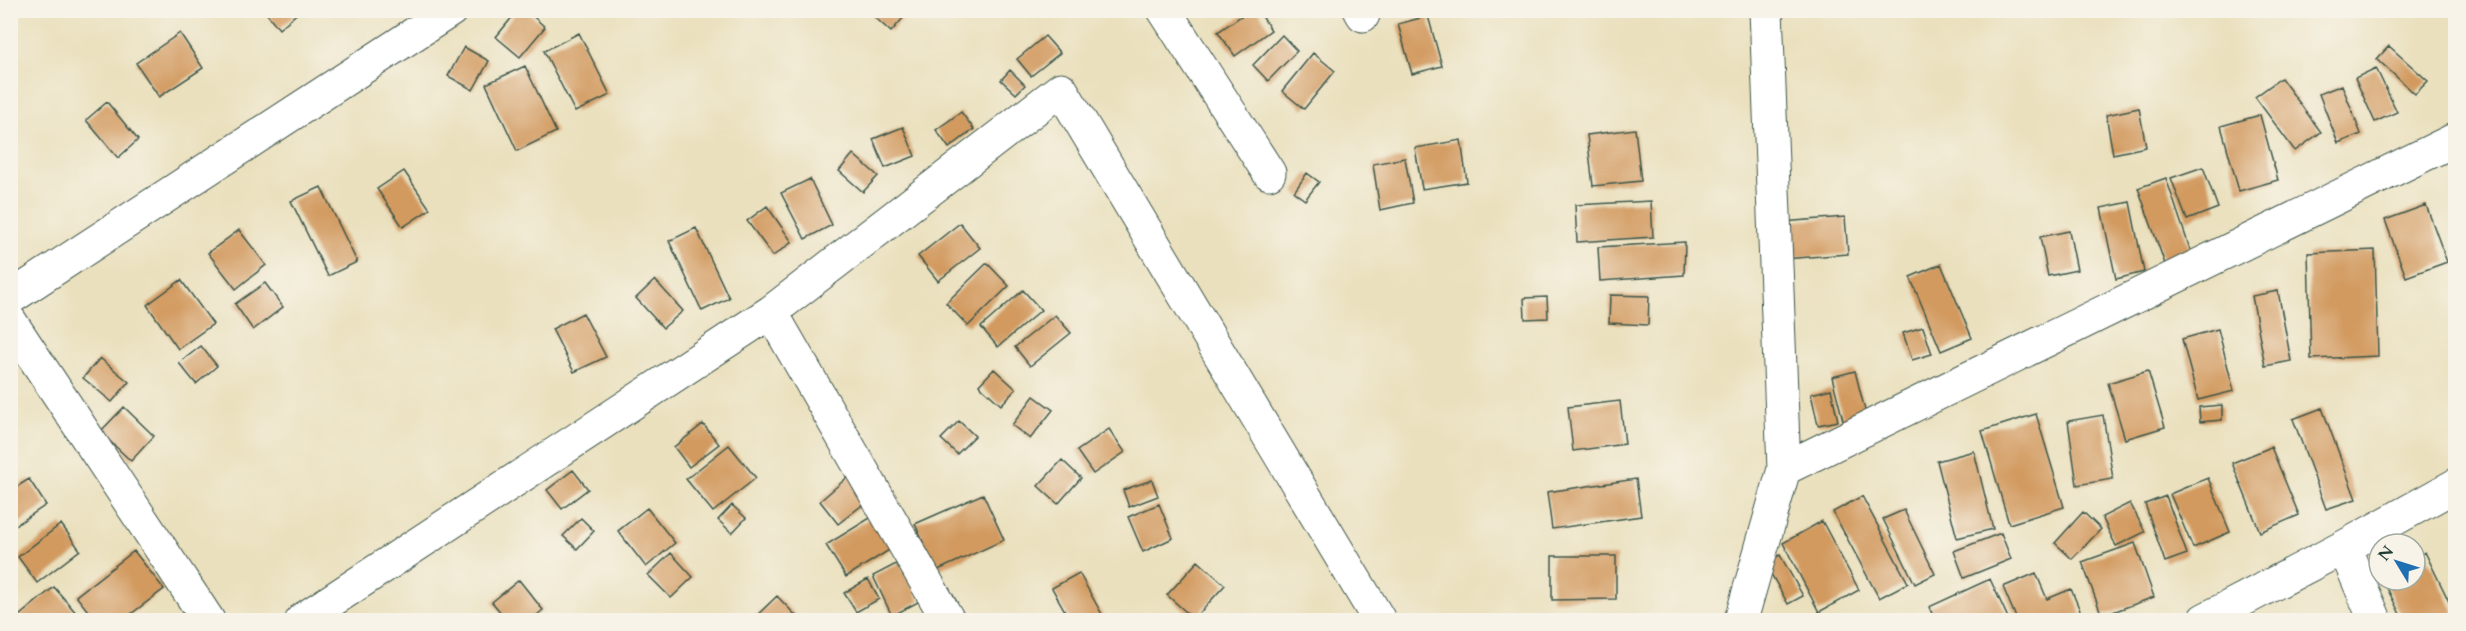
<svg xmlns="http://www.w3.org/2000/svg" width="2466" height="631" viewBox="0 0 2466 631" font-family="Cardo,serif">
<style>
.building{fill:#d29a5e}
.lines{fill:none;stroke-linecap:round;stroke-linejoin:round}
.street-casing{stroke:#3d5549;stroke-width:35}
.street{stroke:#fff;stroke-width:33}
</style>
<rect width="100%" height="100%" fill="#f7f3e8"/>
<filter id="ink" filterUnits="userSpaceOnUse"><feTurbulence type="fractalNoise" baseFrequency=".0167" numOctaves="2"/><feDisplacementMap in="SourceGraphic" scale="12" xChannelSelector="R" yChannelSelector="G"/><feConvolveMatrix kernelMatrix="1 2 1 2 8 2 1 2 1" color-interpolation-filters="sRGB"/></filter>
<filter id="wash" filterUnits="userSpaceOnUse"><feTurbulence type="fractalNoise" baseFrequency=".008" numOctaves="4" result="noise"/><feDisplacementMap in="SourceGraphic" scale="24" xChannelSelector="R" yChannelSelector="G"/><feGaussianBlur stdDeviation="1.35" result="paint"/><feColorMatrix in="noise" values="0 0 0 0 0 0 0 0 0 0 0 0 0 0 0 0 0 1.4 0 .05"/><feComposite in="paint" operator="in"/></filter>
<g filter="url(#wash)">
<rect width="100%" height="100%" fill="#eae0bd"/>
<g id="blocks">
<!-- building -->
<path class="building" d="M 264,10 L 301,10 L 279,29 Z
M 518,10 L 526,10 L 545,27 L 520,57 L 496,37 Z
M 867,10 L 910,10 L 891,32 Z
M 1250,10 L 1258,10 L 1271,30 L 1235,56 L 1218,32 Z
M 1428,16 L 1442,66 L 1412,74 L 1398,24 Z
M 180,33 L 203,68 L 159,97 L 136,63 Z
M 579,33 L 610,95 L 575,112 L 544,51 Z
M 1282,35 L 1297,51 L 1268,81 L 1253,65 Z
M 1045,36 L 1060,53 L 1031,76 L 1017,59 Z
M 2389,46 L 2428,81 L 2415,94 L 2377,59 Z
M 464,47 L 489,61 L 473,90 L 448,76 Z
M 1313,53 L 1335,71 L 1304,109 L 1282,91 Z
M 525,66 L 556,132 L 517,151 L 486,84 Z
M 2376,68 L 2397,112 L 2375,122 L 2355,78 Z
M 1010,70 L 1025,85 L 1016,94 L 1001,80 Z
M 2281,78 L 2321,132 L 2295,151 L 2255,97 Z
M 2342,85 L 2361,134 L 2338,143 L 2319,94 Z
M 107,102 L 138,140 L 118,158 L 86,120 Z
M 2139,108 L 2146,147 L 2113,154 L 2106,115 Z
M 961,112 L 974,129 L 949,148 L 936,130 Z
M 2260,115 L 2278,180 L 2239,191 L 2221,126 Z
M 903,127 L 915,156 L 885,168 L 873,139 Z
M 1635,129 L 1641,181 L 1593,186 L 1587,135 Z
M 1461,140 L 1467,182 L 1422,189 L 1415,148 Z
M 853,154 L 878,176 L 863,192 L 839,171 Z
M 1405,158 L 1413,203 L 1380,210 L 1373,164 Z
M 2203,167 L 2218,208 L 2187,220 L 2171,178 Z
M 404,171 L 430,209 L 403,227 L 377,189 Z
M 1307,173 L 1319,182 L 1305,200 L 1294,192 Z
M 2166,178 L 2192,255 L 2165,264 L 2138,188 Z
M 810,179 L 832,225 L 805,239 L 781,193 Z
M 321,187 L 357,262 L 328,276 L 291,201 Z
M 1651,201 L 1653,237 L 1577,242 L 1575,205 Z
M 2130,202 L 2144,272 L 2116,279 L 2101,208 Z
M 2426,205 L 2447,262 L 2406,277 L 2385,220 Z
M 767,206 L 792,242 L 773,256 L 747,221 Z
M 1845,217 L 1848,254 L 1784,259 L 1782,222 Z
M 960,223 L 980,248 L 938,281 L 918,256 Z
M 696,228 L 729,298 L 702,311 L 669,241 Z
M 239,230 L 266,265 L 236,289 L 208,253 Z
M 2069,231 L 2077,270 L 2048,276 L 2040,237 Z
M 1685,242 L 1684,275 L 1600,281 L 1598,247 Z
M 2375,250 L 2378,356 L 2311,359 L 2308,253 Z
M 987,263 L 1009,286 L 968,326 L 946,303 Z
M 1941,264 L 1972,338 L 1941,351 L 1910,277 Z
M 181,280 L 213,324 L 178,349 L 147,305 Z
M 655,280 L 683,311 L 663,328 L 636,298 Z
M 265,283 L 283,307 L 253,330 L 235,304 Z
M 1023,290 L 1041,310 L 998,347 L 981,327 Z
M 2278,291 L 2291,361 L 2265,366 L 2252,296 Z
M 1610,295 L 1649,296 L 1648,325 L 1609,323 Z
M 1547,297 L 1548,318 L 1525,319 L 1524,298 Z
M 583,313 L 606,357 L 574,372 L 552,329 Z
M 1055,315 L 1071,333 L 1030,366 L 1015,347 Z
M 1923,327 L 1932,354 L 1912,360 L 1903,333 Z
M 2218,329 L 2234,391 L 2198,400 L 2182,339 Z
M 201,346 L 217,366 L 196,384 L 179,363 Z
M 100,358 L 129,382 L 112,402 L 83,378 Z
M 994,369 L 1016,389 L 1001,405 L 979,385 Z
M 1855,371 L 1869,426 L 1846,432 L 1832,377 Z
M 2148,371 L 2165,427 L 2125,439 L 2108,383 Z
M 1831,389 L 1838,421 L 1818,425 L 1811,394 Z
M 1034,396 L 1053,410 L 1030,439 L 1012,425 Z
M 1620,401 L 1625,444 L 1573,451 L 1568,407 Z
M 2222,405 L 2222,420 L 2200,422 L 2199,407 Z
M 124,407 L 154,436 L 131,461 L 100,432 Z
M 2322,408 L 2356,499 L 2326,509 L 2293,419 Z
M 2036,414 L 2064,507 L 2009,524 L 1982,431 Z
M 2103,415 L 2113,479 L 2077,485 L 2068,421 Z
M 959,421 L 975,436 L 957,454 L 941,439 Z
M 703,424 L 719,444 L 689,467 L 674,447 Z
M 1109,429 L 1125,452 L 1093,474 L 1077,451 Z
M 729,445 L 756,478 L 713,512 L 686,479 Z
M 2271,447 L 2299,515 L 2260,532 L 2232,463 Z
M 1974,451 L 1993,529 L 1957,538 L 1937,461 Z
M 1062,460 L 1081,478 L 1058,504 L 1038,486 Z
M 573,470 L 588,489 L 562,509 L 547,490 Z
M 850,475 L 870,499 L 838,524 L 820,501 Z
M 2208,478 L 2230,532 L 2193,548 L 2170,494 Z
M 29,479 L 46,505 L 10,529 L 10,491 Z
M 1636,479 L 1641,516 L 1552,529 L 1547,492 Z
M 1152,480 L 1158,496 L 1129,507 L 1123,490 Z
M 983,494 L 1004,540 L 936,571 L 915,524 Z
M 1862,496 L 1908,583 L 1879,598 L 1833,512 Z
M 2166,496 L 2187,554 L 2165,562 L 2145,504 Z
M 2130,503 L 2145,532 L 2116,546 L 2102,517 Z
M 1159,504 L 1173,538 L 1143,552 L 1128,517 Z
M 732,505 L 746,518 L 732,533 L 718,520 Z
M 647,508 L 675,543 L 646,567 L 618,531 Z
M 883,510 L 902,542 L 846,577 L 826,545 Z
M 1904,510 L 1935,574 L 1915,584 L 1883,519 Z
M 2083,512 L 2101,529 L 2072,559 L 2055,543 Z
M 581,518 L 594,531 L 577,549 L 563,536 Z
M 1822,521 L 1859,590 L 1819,612 L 1783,543 Z
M 61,524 L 80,550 L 37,583 L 18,557 Z
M 2001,533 L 2011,559 L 1964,578 L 1954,551 Z
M 2135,543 L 2154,597 L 2102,616 L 2082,562 Z
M 134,551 L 164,589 L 123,620 L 95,620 L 76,596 Z
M 2425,552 L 2454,612 L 2438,620 L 2403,620 L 2383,580 L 2415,580 L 2415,557 Z
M 671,553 L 693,577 L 671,598 L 648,575 Z
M 1780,555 L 1803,596 L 1788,604 L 1765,563 Z
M 1552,556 L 1616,556 L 1616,599 L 1552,600 Z
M 1198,561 L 1225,585 L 1194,619 L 1167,595 Z
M 900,562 L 920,601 L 892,616 L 873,576 Z
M 1079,573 L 1104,618 L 1100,620 L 1070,620 L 1052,588 Z
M 2036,573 L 2047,599 L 2071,589 L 2084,620 L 2017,620 L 2003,587 Z
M 868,579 L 879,599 L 856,612 L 844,593 Z
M 1990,579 L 2009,620 L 1935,620 L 1929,607 Z
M 519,580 L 543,610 L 531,620 L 507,620 L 492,602 Z
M 54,587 L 77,614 L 70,620 L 14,620 Z
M 777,596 L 800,620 L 752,620 Z
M 1624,617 L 1624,620 L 1543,620 L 1543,618 Z"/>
</g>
</g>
<g filter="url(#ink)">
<use href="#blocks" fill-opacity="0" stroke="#3d5549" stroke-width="1.5"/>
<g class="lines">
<!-- street casing -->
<g class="street-casing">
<path id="street" d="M 1164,10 L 1269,173
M 1360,10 L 1363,15
M 10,298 L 451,10
M 771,312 L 948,620
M 10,321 L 208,620
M 1784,469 L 2456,139
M 2344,547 L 2375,620
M 302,620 L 771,312 L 1061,89 L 1379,620
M 1741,620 L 1784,469 L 1766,10
M 2204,620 L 2344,547 L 2456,485"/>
</g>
<!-- street -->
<use href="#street" class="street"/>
</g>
</g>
<!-- margin -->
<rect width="2466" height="631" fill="none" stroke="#f7f3e8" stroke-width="36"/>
<!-- north arrow -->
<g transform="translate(2397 562) rotate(308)"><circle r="28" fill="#f7f3e8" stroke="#a1aaa0" stroke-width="1.5"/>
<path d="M0-4.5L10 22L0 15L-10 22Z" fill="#1f6fb2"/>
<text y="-9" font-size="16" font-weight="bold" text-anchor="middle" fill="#1f3d34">N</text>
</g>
</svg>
